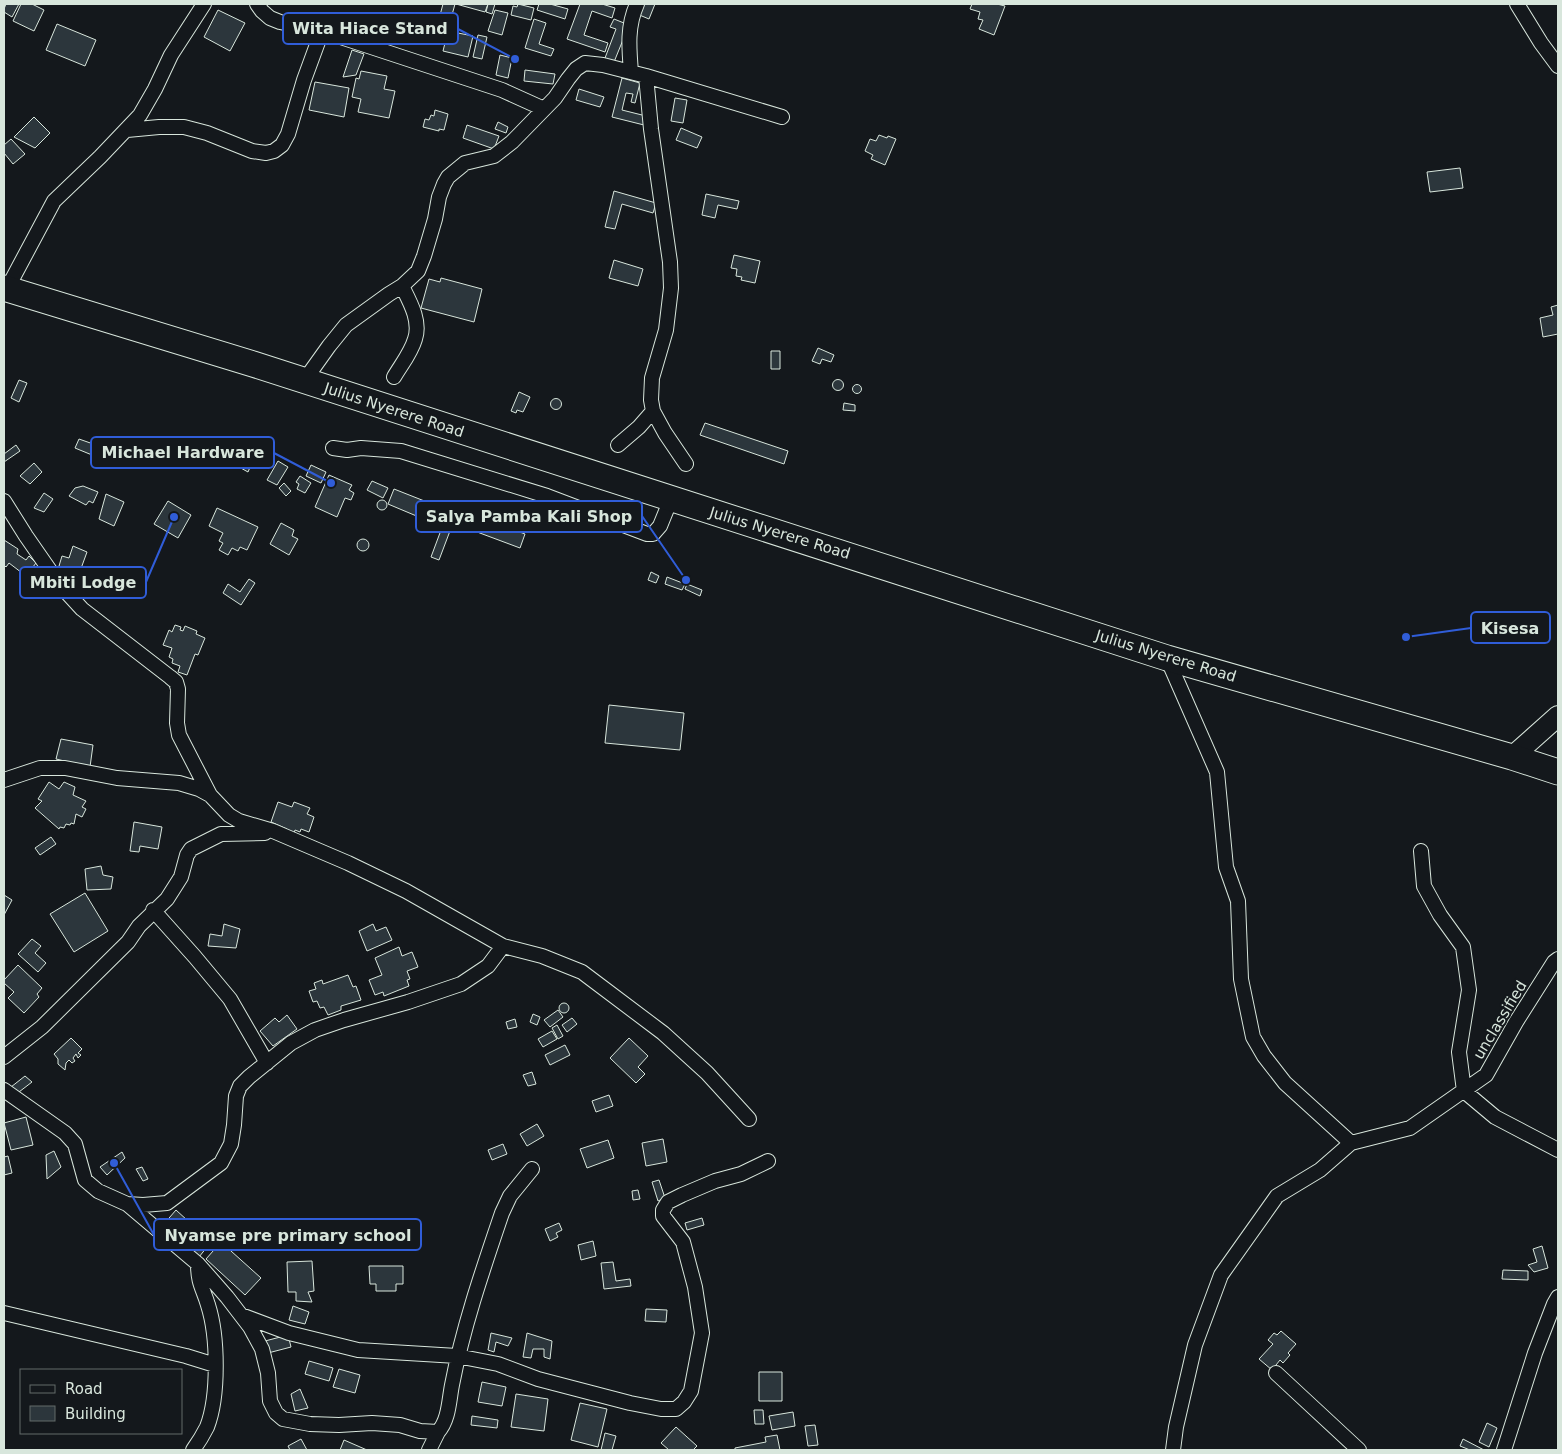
<svg xmlns="http://www.w3.org/2000/svg" width="1562" height="1454" viewBox="0 0 1562 1454" font-family="'DejaVu Sans',sans-serif">
<style>
.building{fill:#2c363c;stroke:#d8e6dc}
.lines{fill:none;stroke-linecap:round;stroke-linejoin:round}
.street-casing{stroke:#d8e6dc;stroke-width:16}
.secondary-casing{stroke:#d8e6dc;stroke-width:22}
.highway-casing{stroke:#d8e6dc;stroke-width:27}
.street{stroke:#14181c;stroke-width:14}
.secondary{stroke:#14181c;stroke-width:20}
.highway{stroke:#14181c;stroke-width:25}
.labels{text-anchor:middle;dominant-baseline:central;stroke-width:4;stroke-linejoin:round;paint-order:stroke}
.street-label{font-size:15px;fill:#d8e6dc;stroke:#14181c}
.leader{fill:none;stroke:#305dd8;stroke-width:2}
.callout-dot{fill:#305dd8;stroke:#14181c;stroke-width:2}
.callout{fill:#14181c;stroke:#305dd8;stroke-width:2}
.callout-label{font-size:16px;text-anchor:middle;font-weight:bold;fill:#d8e6dc}
</style>
<rect width="100%" height="100%" fill="#14181c"/>
<!-- building -->
<path class="building" d="M 6,4 L 19,4 L 12,17 L 4,12 L 4,9 Z
M 21,4 L 32,4 L 44,10 L 34,31 L 13,21 Z
M 443,4 L 455,4 L 447,33 L 436,30 Z
M 456,4 L 488,4 L 485,12 Z
M 488,4 L 495,4 L 492,14 L 486,12 Z
M 518,4 L 534,8 L 531,20 L 511,15 L 513,6 L 517,7 Z
M 539,4 L 550,4 L 568,9 L 565,19 L 537,10 Z
M 580,4 L 602,4 L 615,8 L 612,18 L 592,11 L 584,35 L 608,43 L 605,52 L 567,39 Z
M 641,4 L 655,4 L 649,19 L 637,14 Z
M 972,4 L 997,4 L 1005,6 L 994,35 L 979,29 L 983,20 L 978,19 L 980,12 L 970,9 Z
M 218,10 L 245,23 L 230,51 L 204,37 Z
M 495,10 L 508,13 L 502,35 L 488,31 Z
M 534,19 L 546,23 L 539,44 L 554,49 L 551,56 L 525,48 Z
M 614,19 L 629,25 L 614,62 L 605,58 L 616,29 L 610,27 Z
M 57,24 L 96,40 L 85,66 L 46,50 Z
M 448,31 L 473,36 L 468,57 L 443,51 Z
M 478,35 L 487,37 L 482,59 L 473,57 Z
M 352,50 L 364,54 L 356,75 L 343,77 Z
M 500,55 L 512,58 L 508,78 L 496,75 Z
M 525,70 L 555,74 L 553,84 L 524,81 Z
M 361,71 L 387,76 L 384,89 L 395,91 L 389,118 L 358,112 L 361,99 L 352,97 L 356,78 L 359,79 Z
M 622,78 L 640,83 L 635,103 L 631,102 L 633,94 L 626,93 L 622,110 L 646,116 L 644,125 L 612,117 Z
M 315,82 L 349,88 L 344,117 L 309,110 Z
M 579,89 L 604,97 L 600,107 L 576,100 Z
M 675,98 L 687,100 L 683,123 L 671,121 Z
M 435,110 L 448,114 L 444,130 L 439,129 L 439,131 L 423,127 L 425,119 L 429,120 L 431,115 L 434,116 Z
M 34,117 L 50,133 L 35,148 L 14,137 Z
M 498,122 L 508,127 L 506,133 L 495,129 Z
M 467,125 L 499,136 L 494,149 L 463,138 Z
M 681,128 L 702,137 L 697,148 L 676,140 Z
M 879,135 L 887,138 L 888,136 L 896,139 L 885,165 L 871,159 L 873,155 L 865,151 L 870,139 L 876,141 Z
M 11,139 L 25,154 L 13,164 L 4,153 L 4,145 Z
M 1460,168 L 1463,188 L 1430,192 L 1427,172 Z
M 614,191 L 656,203 L 653,213 L 622,204 L 615,229 L 605,227 Z
M 706,194 L 739,201 L 737,209 L 718,205 L 715,218 L 702,215 Z
M 734,255 L 760,261 L 755,283 L 741,280 L 742,277 L 736,276 L 737,269 L 731,268 Z
M 614,260 L 643,269 L 638,286 L 609,278 Z
M 441,278 L 482,289 L 474,322 L 421,308 L 429,279 L 440,282 Z
M 1558,305 L 1558,334 L 1543,337 L 1540,318 L 1553,315 L 1551,307 Z
M 818,348 L 834,355 L 831,362 L 822,359 L 820,364 L 812,361 Z
M 771,351 L 780,351 L 780,369 L 771,369 Z
M832.5 385a5.5 5.5 0 1 1 11 0a5.5 5.5 0 1 1-11 0Z
M 19,380 L 27,383 L 19,402 L 11,398 Z
M852.5 389a4.5 4.5 0 1 1 9 0a4.5 4.5 0 1 1-9 0Z
M 519,392 L 530,397 L 523,412 L 517,410 L 516,413 L 511,411 Z
M550.5 404a5.5 5.5 0 1 1 11 0a5.5 5.5 0 1 1-11 0Z
M 844,403 L 855,405 L 855,411 L 843,410 Z
M 705,423 L 788,451 L 784,464 L 700,435 Z
M 79,439 L 96,445 L 92,455 L 75,448 Z
M 16,445 L 20,451 L 4,462 L 4,454 Z
M 242,460 L 251,465 L 248,472 L 239,467 Z
M 278,461 L 288,467 L 277,485 L 267,480 Z
M 34,463 L 42,472 L 30,484 L 20,476 Z
M 311,465 L 326,472 L 321,483 L 306,476 Z
M 329,475 L 352,485 L 349,490 L 354,493 L 351,500 L 345,498 L 337,517 L 315,507 Z
M 300,476 L 311,483 L 305,493 L 297,489 L 299,484 L 296,482 Z
M 372,481 L 388,488 L 383,498 L 367,490 Z
M 284,483 L 291,491 L 286,496 L 279,488 Z
M 83,486 L 98,492 L 93,503 L 89,501 L 86,505 L 69,496 L 75,488 Z
M 394,489 L 432,504 L 426,520 L 388,504 Z
M 44,493 L 53,499 L 44,512 L 34,508 Z
M 106,494 L 124,502 L 114,526 L 99,519 Z
M377 505a5 5 0 1 1 10 0a5 5 0 1 1-10 0Z
M 168,501 L 191,515 L 178,538 L 154,524 Z
M 450,506 L 525,534 L 520,548 L 453,523 L 439,560 L 431,557 Z
M 217,508 L 258,527 L 247,550 L 240,547 L 238,551 L 232,548 L 228,555 L 219,550 L 223,543 L 219,541 L 223,533 L 209,526 Z
M 281,523 L 294,530 L 292,536 L 298,539 L 289,555 L 270,544 Z
M357 545a6 6 0 1 1 12 0a6 6 0 1 1-12 0Z
M 4,540 L 18,549 L 17,554 L 26,560 L 29,556 L 36,563 L 26,576 L 9,563 L 6,567 L 4,565 Z
M 73,546 L 87,552 L 79,574 L 59,566 L 62,556 L 69,558 Z
M 651,572 L 659,576 L 656,583 L 648,580 Z
M 667,577 L 685,584 L 682,590 L 665,584 Z
M 249,579 L 255,583 L 241,605 L 223,593 L 228,584 L 240,592 Z
M 687,584 L 702,590 L 700,596 L 685,589 Z
M 175,625 L 181,627 L 180,630 L 183,631 L 185,626 L 197,631 L 196,634 L 205,638 L 198,655 L 195,654 L 187,675 L 178,672 L 180,666 L 172,663 L 173,659 L 169,657 L 172,648 L 163,645 L 169,630 L 172,632 Z
M 609,705 L 684,713 L 680,750 L 605,743 Z
M 61,739 L 93,745 L 90,767 L 56,759 Z
M 49,782 L 59,789 L 64,782 L 75,787 L 73,795 L 86,801 L 82,807 L 86,809 L 82,817 L 76,814 L 74,824 L 71,823 L 70,825 L 66,824 L 64,828 L 60,827 L 59,829 L 35,808 L 42,801 L 38,799 Z
M 278,802 L 292,807 L 294,802 L 310,808 L 307,814 L 314,817 L 309,832 L 301,829 L 300,832 L 295,830 L 294,834 L 286,831 L 287,829 L 271,822 Z
M 134,822 L 162,827 L 158,849 L 140,846 L 139,852 L 130,851 Z
M 51,837 L 56,844 L 40,855 L 35,848 Z
M 101,866 L 103,875 L 113,877 L 111,889 L 87,890 L 85,869 Z
M 85,893 L 108,931 L 74,952 L 50,914 Z
M 4,895 L 12,900 L 4,915 Z
M 224,924 L 240,929 L 236,948 L 208,946 L 210,934 L 222,936 Z
M 373,924 L 376,931 L 386,927 L 392,940 L 367,951 L 359,931 Z
M 32,939 L 41,946 L 35,953 L 46,963 L 38,972 L 18,954 Z
M 399,947 L 402,956 L 412,952 L 418,967 L 407,971 L 410,979 L 407,980 L 409,986 L 384,996 L 383,992 L 375,995 L 369,980 L 382,975 L 375,958 Z
M 18,965 L 42,988 L 37,994 L 39,997 L 24,1013 L 8,998 L 14,992 L 4,983 L 4,980 Z
M 348,975 L 353,987 L 356,986 L 361,1000 L 341,1006 L 341,1010 L 328,1015 L 324,1007 L 320,1008 L 317,1001 L 313,1002 L 309,991 L 316,989 L 314,983 L 322,980 L 323,984 Z
M559 1008a5 5 0 1 1 10 0a5 5 0 1 1-10 0Z
M 558,1010 L 563,1017 L 550,1027 L 544,1020 Z
M 533,1014 L 540,1017 L 537,1025 L 530,1022 Z
M 287,1015 L 297,1029 L 273,1046 L 260,1031 L 275,1018 L 279,1022 Z
M 572,1018 L 577,1024 L 567,1032 L 562,1025 Z
M 515,1019 L 517,1027 L 508,1029 L 506,1022 Z
M 557,1025 L 563,1036 L 558,1039 L 552,1028 Z
M 552,1031 L 557,1039 L 543,1047 L 538,1039 Z
M 71,1038 L 82,1049 L 78,1053 L 81,1055 L 78,1058 L 76,1054 L 73,1058 L 75,1061 L 72,1063 L 69,1060 L 66,1063 L 65,1070 L 58,1064 L 58,1059 L 54,1054 Z
M 629,1038 L 648,1056 L 638,1067 L 645,1074 L 636,1083 L 610,1058 Z
M 565,1045 L 570,1055 L 550,1065 L 545,1055 Z
M 532,1072 L 536,1084 L 528,1086 L 523,1075 Z
M 25,1076 L 32,1082 L 19,1092 L 11,1087 Z
M 609,1095 L 613,1106 L 596,1112 L 592,1101 Z
M 26,1117 L 33,1145 L 11,1150 L 4,1123 Z
M 537,1124 L 544,1136 L 527,1146 L 520,1134 Z
M 663,1139 L 667,1162 L 646,1166 L 642,1143 Z
M 608,1140 L 614,1158 L 587,1168 L 580,1149 Z
M 503,1144 L 507,1154 L 492,1160 L 488,1150 Z
M 54,1151 L 61,1167 L 47,1179 L 46,1155 Z
M 122,1152 L 125,1158 L 107,1175 L 100,1167 Z
M 8,1156 L 12,1173 L 4,1175 L 4,1157 Z
M 142,1167 L 148,1179 L 143,1181 L 136,1169 Z
M 659,1180 L 665,1198 L 658,1201 L 652,1182 Z
M 638,1190 L 640,1199 L 633,1200 L 632,1191 Z
M 176,1210 L 211,1242 L 199,1257 L 163,1225 Z
M 702,1218 L 704,1225 L 687,1230 L 685,1223 Z
M 559,1223 L 562,1230 L 556,1233 L 558,1237 L 550,1241 L 545,1229 Z
M 593,1241 L 596,1256 L 581,1260 L 578,1245 Z
M 221,1242 L 261,1278 L 245,1295 L 206,1259 Z
M 1542,1246 L 1548,1268 L 1534,1272 L 1528,1265 L 1537,1262 L 1533,1249 Z
M 312,1261 L 314,1291 L 308,1292 L 312,1302 L 296,1301 L 296,1292 L 288,1292 L 287,1262 Z
M 613,1262 L 616,1281 L 630,1279 L 631,1286 L 604,1289 L 601,1263 Z
M 369,1266 L 403,1266 L 403,1284 L 396,1284 L 396,1291 L 376,1291 L 376,1284 L 370,1284 Z
M 1503,1270 L 1528,1271 L 1528,1280 L 1502,1279 Z
M 293,1306 L 309,1312 L 305,1324 L 289,1320 Z
M 646,1309 L 667,1310 L 666,1322 L 645,1321 Z
M 1281,1331 L 1296,1344 L 1288,1353 L 1290,1355 L 1283,1363 L 1280,1360 L 1272,1370 L 1259,1359 L 1273,1344 L 1268,1340 L 1274,1333 L 1277,1335 Z
M 491,1333 L 512,1338 L 508,1346 L 496,1342 L 494,1352 L 488,1350 Z
M 527,1333 L 552,1341 L 550,1359 L 544,1357 L 544,1349 L 533,1349 L 531,1358 L 523,1357 Z
M 288,1335 L 291,1347 L 268,1353 L 265,1341 Z
M 309,1361 L 333,1368 L 329,1381 L 305,1374 Z
M 339,1369 L 360,1375 L 355,1393 L 333,1387 Z
M 759,1372 L 782,1372 L 782,1401 L 759,1401 Z
M 482,1382 L 506,1387 L 502,1406 L 478,1402 Z
M 300,1389 L 308,1408 L 295,1411 L 291,1394 Z
M 516,1394 L 548,1399 L 544,1431 L 511,1427 Z
M 580,1403 L 607,1409 L 598,1447 L 571,1440 Z
M 754,1410 L 763,1410 L 764,1424 L 755,1424 Z
M 793,1412 L 795,1426 L 772,1430 L 769,1416 Z
M 472,1416 L 498,1420 L 497,1428 L 471,1425 Z
M 1487,1423 L 1497,1428 L 1489,1447 L 1479,1442 Z
M 815,1425 L 818,1445 L 808,1446 L 805,1426 Z
M 676,1427 L 697,1446 L 693,1450 L 669,1450 L 661,1443 Z
M 605,1433 L 616,1436 L 612,1450 L 601,1450 Z
M 777,1435 L 780,1450 L 735,1450 L 735,1448 L 766,1442 L 765,1437 Z
M 301,1439 L 307,1450 L 290,1450 L 288,1446 Z
M 1463,1439 L 1484,1450 L 1470,1450 L 1460,1446 Z
M 344,1440 L 367,1450 L 340,1450 Z"/>
<g class="lines">
<!-- street casing -->
<g class="street-casing">
<path id="street" d="M 257,4 L 262,11 L 270,18 L 280,22 L 322,31 L 359,43 L 502,90 L 544,109
M 1517,4 L 1541,43 L 1558,66
M 631,72 C 629,48 627,26 637,4
M 646,76 L 651,129 L 670,262 L 671,288 L 666,330 L 652,378 L 651,400 L 653,411 L 665,433 L 686,464
M 127,130 L 159,127 L 184,127 L 207,133 L 252,151 L 266,153 L 274,151 L 282,145 L 288,134 L 304,80 L 322,31
M 7,289 L 54,201 L 100,157 L 140,115 L 155,89 L 171,55 L 204,4
M 394,377 C 401,365 411,353 415,339 C 421,321 410,302 402,286
M 304,381 L 329,346 L 346,325 L 389,294 L 402,286 L 418,271 L 424,256 L 435,219 L 439,197 L 444,184 L 448,177 L 465,163 L 494,156 L 512,142 L 555,98 L 568,79 L 576,69 L 585,63 L 603,65 L 646,76 L 782,117
M 618,445 L 639,427 L 653,411
M 333,448 L 347,450 L 361,448 L 401,451 L 547,496 L 647,534 L 653,534 L 660,526 L 671,499
M 4,501 L 26,536 L 60,585 L 82,609 L 170,677 L 176,682 L 178,689 L 177,723 L 179,735 L 210,795
M 1167,658 L 1217,772 L 1226,867 L 1238,901 L 1241,979 L 1253,1037 L 1264,1056 L 1285,1083 L 1351,1143
M 4,780 L 40,768 L 65,768 L 117,778 L 179,783 L 199,789 L 210,795 L 229,815 L 239,821 L 273,831 L 348,863 L 406,891 L 503,946 L 542,956 L 582,972 L 663,1033 L 707,1073 L 749,1119
M 1421,851 L 1424,886 L 1440,915 L 1463,947 L 1469,990 L 1459,1052 L 1464,1091 L 1495,1117 L 1558,1150
M 153,910 L 195,957 L 230,999 L 267,1063
M 4,1057 L 42,1027 L 128,942 L 139,926 L 167,899 L 181,877 L 187,855 L 191,849 L 221,834 L 265,833
M 4,1090 L 65,1133 L 75,1144 L 85,1180 L 98,1191 L 127,1204 L 143,1205 L 167,1203 L 221,1163 L 231,1144 L 234,1125 L 236,1096 L 240,1086 L 249,1077 L 291,1043 L 315,1030 L 344,1020 L 408,1002 L 461,984 L 488,966 L 503,946
M 127,1204 L 198,1264 L 227,1297 L 250,1327 L 262,1349 L 268,1373 L 270,1401 L 276,1413 L 283,1419 L 310,1424 L 339,1425 L 372,1423 L 400,1425 L 420,1431 L 438,1432 C 449,1420 449,1400 452,1385 C 463,1327 483,1269 502,1213 L 510,1196 L 532,1169
M 4,1313 L 186,1356 L 215,1365
M 241,1315 L 289,1333 L 358,1350 L 457,1356 L 498,1364 L 538,1379 L 630,1403 L 661,1409 L 676,1409 L 684,1402 L 691,1391 L 702,1333 L 695,1287 L 683,1242 L 663,1216 L 663,1210 L 668,1202 L 682,1195 L 715,1181 L 741,1174 L 768,1161
M 1276,1373 L 1359,1450
M 193,1450 C 198,1443 203,1435 207,1427 C 219,1396 218,1336 208,1305 C 203,1288 198,1284 198,1264
M 429,1450 L 438,1432
M 1173,1450 L 1176,1427 L 1195,1345 L 1221,1275 L 1277,1196 L 1320,1170 L 1351,1143 L 1410,1128 L 1486,1075 L 1516,1022 L 1554,962 L 1558,959
M 1504,1450 L 1535,1353 L 1554,1304 L 1558,1297"/>
</g>
<!-- secondary casing -->
<g class="secondary-casing">
<path id="secondary" d="M 1512,757 L 1558,716"/>
</g>
<!-- highway casing -->
<g class="highway-casing">
<path id="highway" d="M 4,288 L 253,364 L 1167,658 L 1512,757 L 1558,772"/>
</g>
<!-- street -->
<use href="#street" class="street"/>
<!-- secondary -->
<use href="#secondary" class="secondary"/>
<!-- highway -->
<use href="#highway" class="highway"/>
</g>
<g class="labels">
<!-- street labels -->
<g class="street-label">
<text transform="translate(394 410) rotate(18)">Julius Nyerere Road</text>
<text transform="translate(780 533) rotate(17)">Julius Nyerere Road</text>
<text transform="translate(1166 656) rotate(17)">Julius Nyerere Road</text>
<text transform="translate(1500 1020) rotate(-59)">unclassified</text>
</g>
</g>
<!-- callouts -->
<path class="leader" d="M515 59L458 29M331 483L274 453M686 580L642 516M174 517L146 582M1406 637L1471 628M114 1163L154 1235"/>
<g class="callout-dot">
<circle cx="515" cy="59" r="5"/>
<circle cx="331" cy="483" r="5"/>
<circle cx="686" cy="580" r="5"/>
<circle cx="174" cy="517" r="5"/>
<circle cx="1406" cy="637" r="5"/>
<circle cx="114" cy="1163" r="5"/>
</g>
<g class="callout">
<rect x="283" y="13" width="175" height="31" rx="5"/>
<rect x="91" y="437" width="183" height="31" rx="5"/>
<rect x="416" y="501" width="226" height="31" rx="5"/>
<rect x="20" y="567" width="126" height="31" rx="5"/>
<rect x="1471" y="612" width="79" height="31" rx="5"/>
<rect x="154" y="1219" width="267" height="31" rx="5"/>
</g>
<g class="callout-label">
<text x="370" y="34">Wita Hiace Stand</text>
<text x="183" y="458">Michael Hardware</text>
<text x="529" y="522">Salya Pamba Kali Shop</text>
<text x="83" y="588">Mbiti Lodge</text>
<text x="1510" y="634">Kisesa</text>
<text x="288" y="1241">Nyamse pre primary school</text>
</g>
<!-- border -->
<rect width="1562" height="1454" fill="none" stroke="#d8e6dc" stroke-width="10"/>
<!-- legend -->
<rect x="20" y="1369" width="162" height="65" fill="#14181c" stroke="#626a69"/>
<rect x="30" y="1385" width="25" height="8" fill="#14181c" stroke="#626a69"/>
<text x="65" y="1394" font-size="15" fill="#d8e6dc">Road</text>
<rect x="30" y="1406" width="25" height="15" fill="#2c363c" stroke="#626a69"/>
<text x="65" y="1419" font-size="15" fill="#d8e6dc">Building</text>
</svg>
